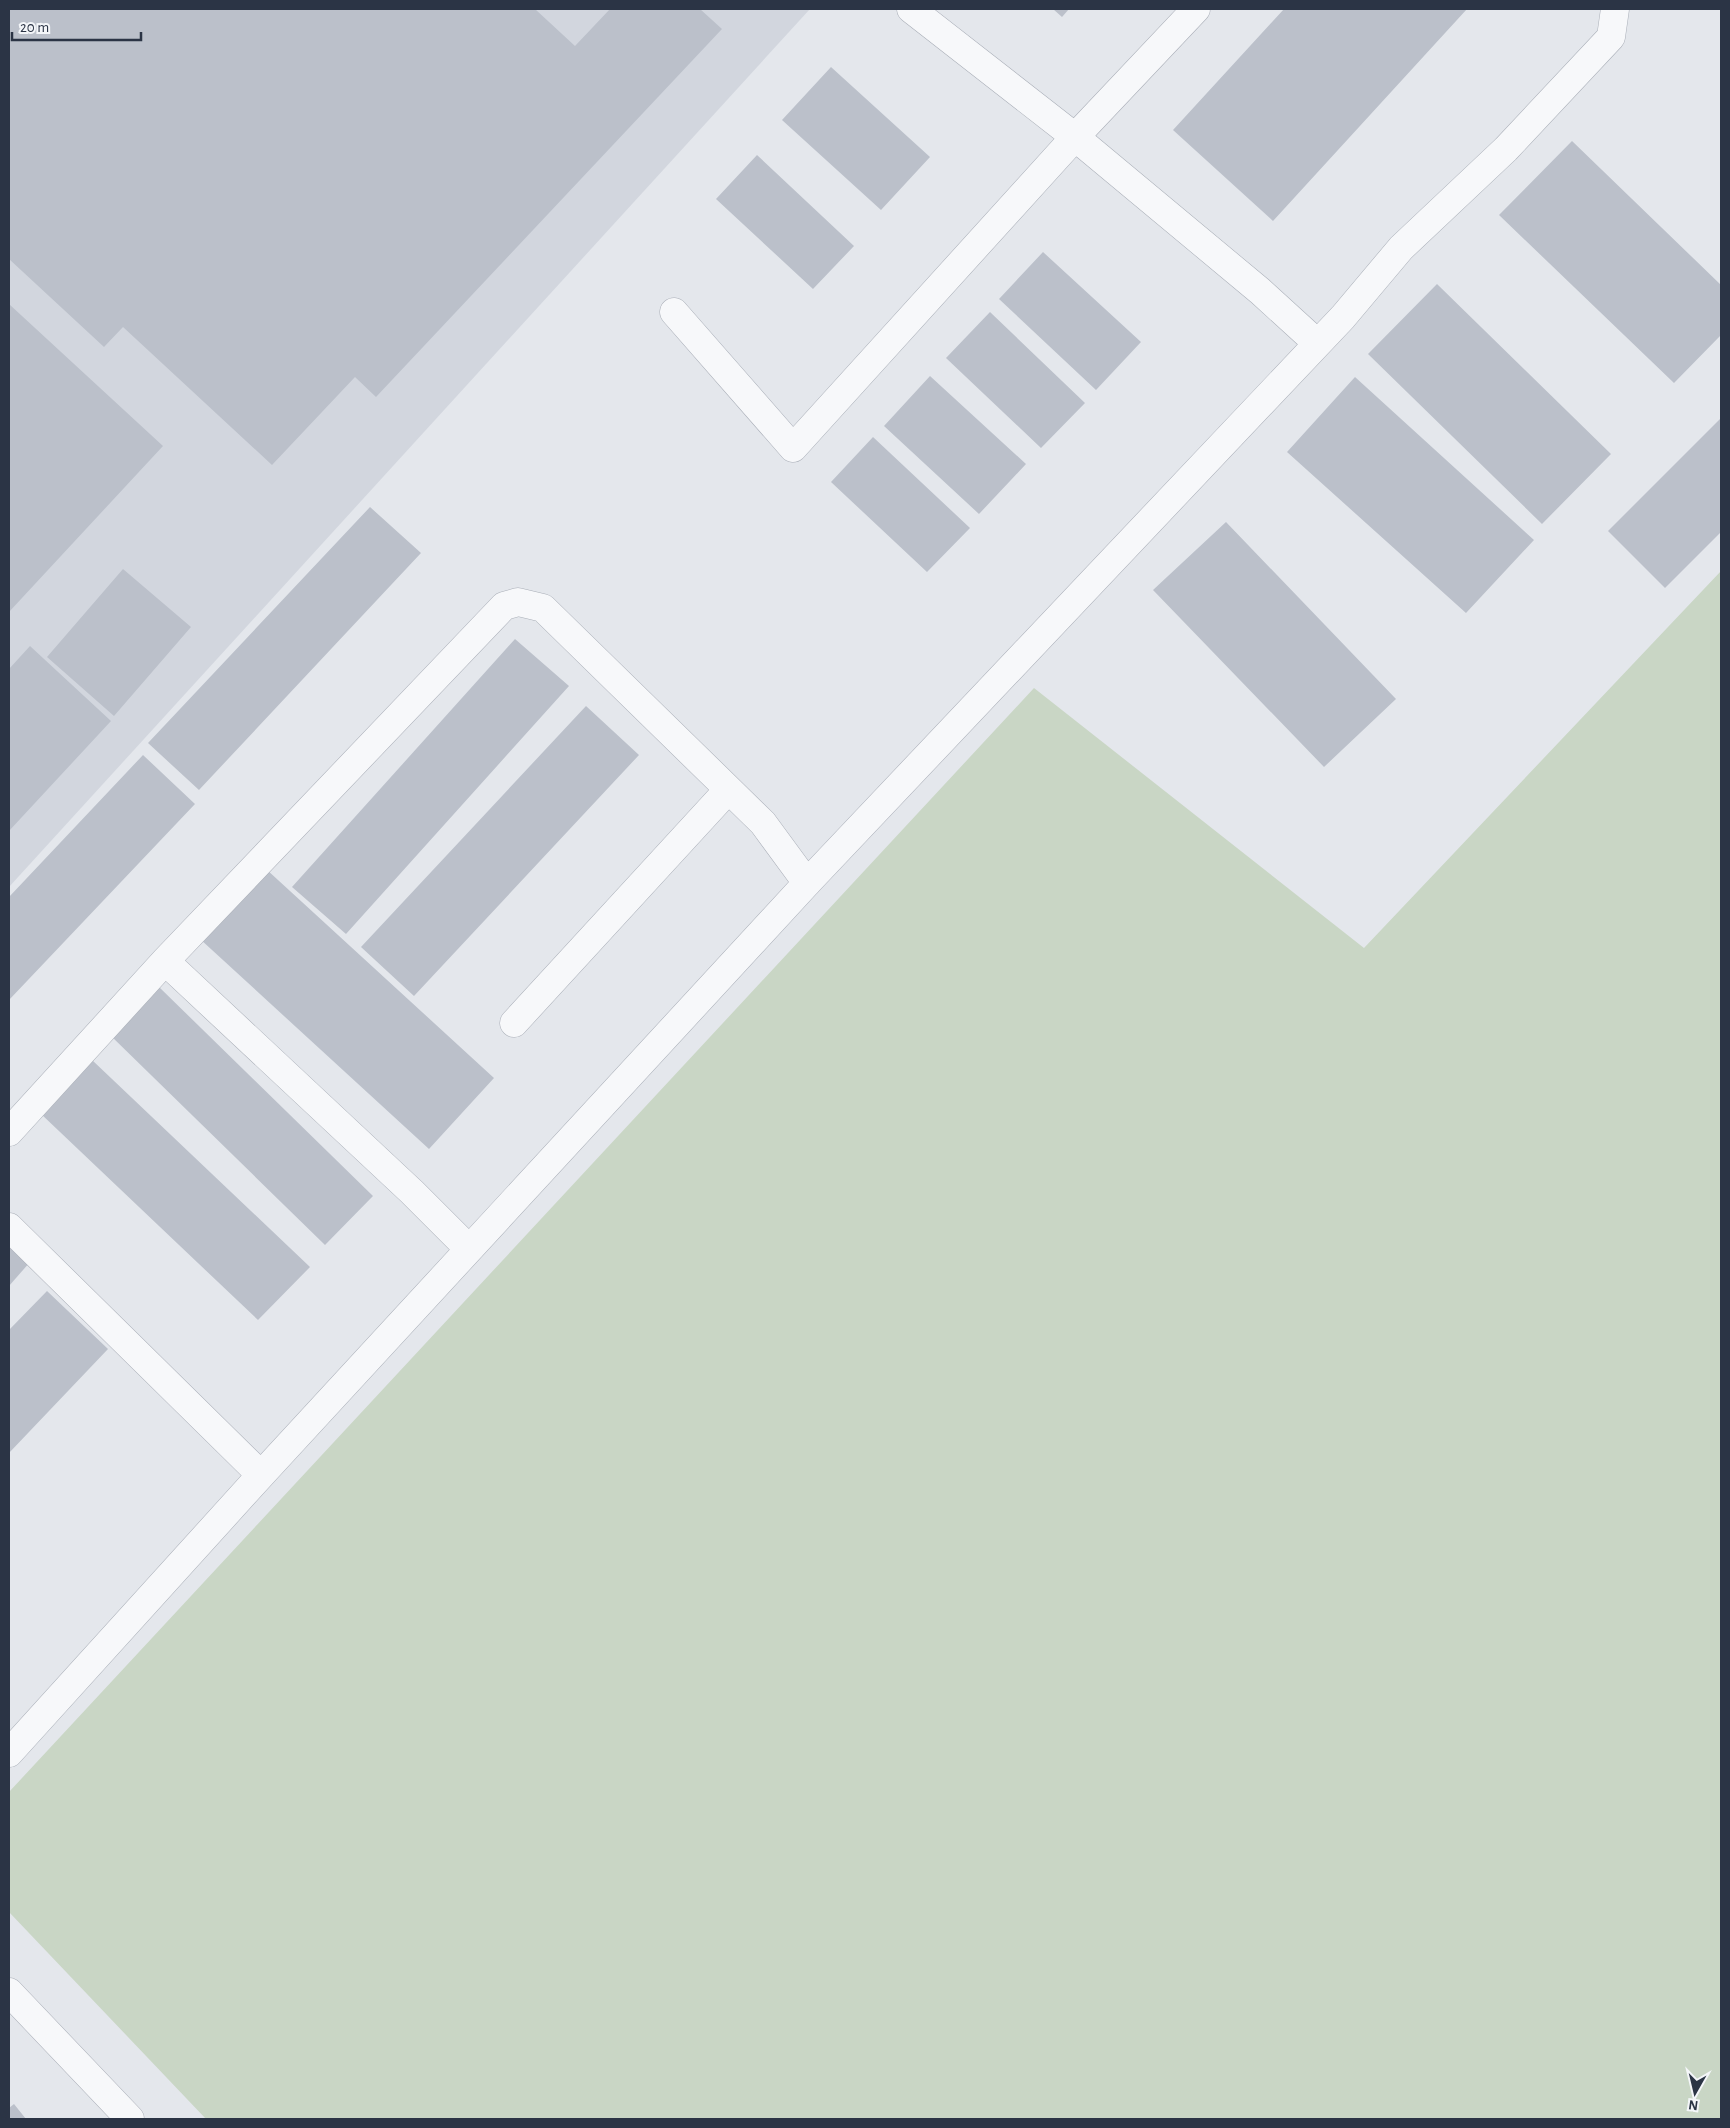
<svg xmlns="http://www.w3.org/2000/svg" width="1730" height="2128" viewBox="0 0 1730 2128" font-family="'Alegreya Sans',sans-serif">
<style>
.built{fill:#d2d6de}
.green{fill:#c9d6c5}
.building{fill:#bbc0ca}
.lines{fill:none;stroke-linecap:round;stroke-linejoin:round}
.minor-casing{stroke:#a9aeb7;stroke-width:29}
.minor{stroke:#f7f8fa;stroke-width:28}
</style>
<rect width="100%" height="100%" fill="#e4e7ec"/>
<!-- built -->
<path class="built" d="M 9,9 L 810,9 L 9,887 Z"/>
<!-- green -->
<path class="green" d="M 1721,571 L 1721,2119 L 206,2119 L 9,1912 L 9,1792 L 1034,688 L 1364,948 Z"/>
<!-- building -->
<path class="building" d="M 9,9 L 535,9 L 575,46 L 610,9 L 700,9 L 722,29 L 376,397 L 355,377 L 272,465 L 123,327 L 104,347 L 9,259 Z
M 1053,9 L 1069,9 L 1062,17 Z
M 1284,9 L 1467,9 L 1273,221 L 1173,130 Z
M 831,67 L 930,157 L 881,210 L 782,120 Z
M 1572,141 L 1721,285 L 1721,335 L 1674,383 L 1499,215 Z
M 757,155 L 854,246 L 813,289 L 716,199 Z
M 1043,252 L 1141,342 L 1096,390 L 999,299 Z
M 1437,284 L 1611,454 L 1542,524 L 1368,354 Z
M 9,304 L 163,446 L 9,612 Z
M 990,312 L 1085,403 L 1041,448 L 946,358 Z
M 930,376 L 1026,464 L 979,514 L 884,426 Z
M 1355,377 L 1534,540 L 1466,613 L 1287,452 Z
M 1721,418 L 1721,532 L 1665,588 L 1608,531 Z
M 873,437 L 970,528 L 927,572 L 831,482 Z
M 370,507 L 421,553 L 199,790 L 148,743 Z
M 1226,522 L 1396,699 L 1324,767 L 1153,590 Z
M 123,569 L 191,627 L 114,716 L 47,657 Z
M 515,639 L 569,686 L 346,934 L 292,887 Z
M 30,646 L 111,721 L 9,831 L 9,669 Z
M 586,706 L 639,755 L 414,996 L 361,947 Z
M 143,755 L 195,804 L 9,1000 L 9,897 Z
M 266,869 L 494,1078 L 429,1149 L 200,939 Z
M 158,986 L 373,1196 L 325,1245 L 110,1035 Z
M 92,1060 L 310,1267 L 258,1320 L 40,1113 Z
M 9,1244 L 30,1262 L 9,1286 Z
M 47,1291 L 108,1349 L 9,1453 L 9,1330 Z
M 14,2104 L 26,2119 L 9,2119 L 9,2108 Z"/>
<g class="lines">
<!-- minor casing -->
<g class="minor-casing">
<path id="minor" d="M 911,9 L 1075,137 L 1196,9
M 674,312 L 793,448 L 1075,137 L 1260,291 L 1317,343
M 165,961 L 412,1192 L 469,1249
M 514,1023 L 728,790
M 9,1132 L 165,961 L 504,606 L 518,602 L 543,608 L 763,823 L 807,883
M 9,1227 L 261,1475
M 9,1753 L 261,1475 L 807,883 L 1343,317 L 1401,248 L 1506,149 L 1611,37 L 1615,9
M 9,1992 L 130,2119"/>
</g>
<!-- minor -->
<use href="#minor" class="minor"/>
</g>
<!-- border -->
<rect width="1730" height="2128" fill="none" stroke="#2b3445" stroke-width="20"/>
<!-- north arrow -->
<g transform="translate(1695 2093) rotate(188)" stroke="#f4f6f9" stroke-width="4" paint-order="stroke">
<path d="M0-4L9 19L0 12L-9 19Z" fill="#2b3445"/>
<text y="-8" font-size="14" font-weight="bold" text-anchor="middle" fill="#2b3445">N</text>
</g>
<!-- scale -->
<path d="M12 32v8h129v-8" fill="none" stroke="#2b3445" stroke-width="2.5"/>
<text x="20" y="32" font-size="15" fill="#2b3445" stroke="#f4f6f9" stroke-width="4" paint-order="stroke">20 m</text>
</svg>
